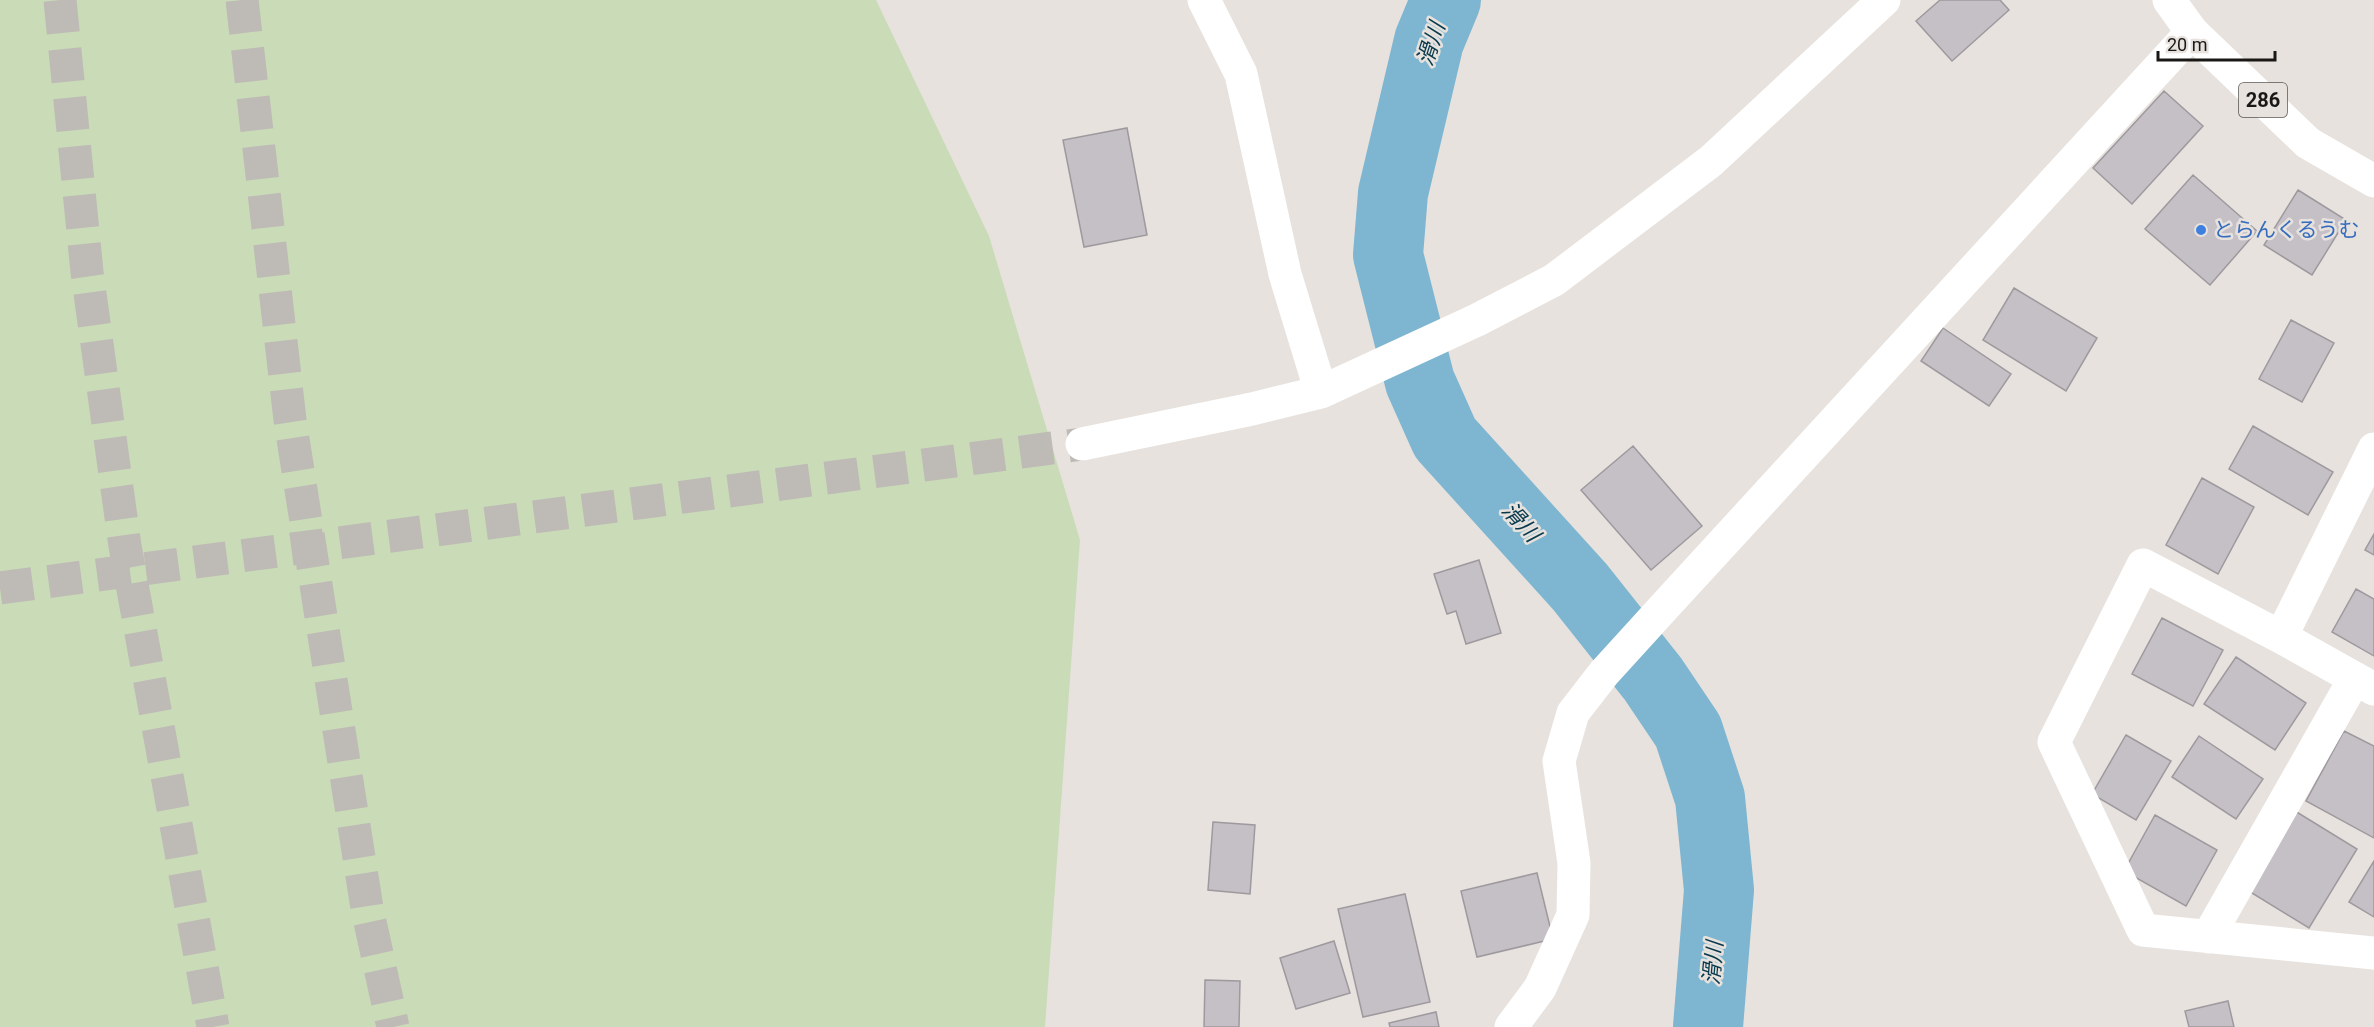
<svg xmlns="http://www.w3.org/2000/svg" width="2374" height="1027" viewBox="0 0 2374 1027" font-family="Roboto,'Noto Sans JP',sans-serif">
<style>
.green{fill:#cadbb8}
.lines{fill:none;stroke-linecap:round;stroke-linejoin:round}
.river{stroke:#7eb6d1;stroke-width:70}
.building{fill:#c5c0c5;stroke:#9d999e;stroke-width:1.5}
.minor-tunnel{stroke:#bebab5;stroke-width:33;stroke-dasharray:33 16;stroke-linecap:butt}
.highway-tunnel{stroke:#bebab5;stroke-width:33;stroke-dasharray:33 16;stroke-linecap:butt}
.minor{stroke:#fff;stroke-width:33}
.highway{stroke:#fff;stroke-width:33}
.shop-dot{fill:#3f7fe0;stroke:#e7e2dd;stroke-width:2}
.labels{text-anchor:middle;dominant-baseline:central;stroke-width:5;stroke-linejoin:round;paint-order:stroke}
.shield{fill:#e7e2dd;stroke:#585552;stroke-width:1.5}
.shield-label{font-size:20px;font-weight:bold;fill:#1a1817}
.shop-label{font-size:21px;fill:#366cbe;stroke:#e7e2dd;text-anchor:start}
.water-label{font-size:22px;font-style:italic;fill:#083a4e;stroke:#e7e2dd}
</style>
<rect width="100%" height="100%" fill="#e7e2dd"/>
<!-- green -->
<path class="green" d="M 0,0 L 876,0 L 989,236 L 1080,540 L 1045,1027 L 0,1027 Z"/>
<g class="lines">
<!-- river -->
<path class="river" d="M 1446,0 L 1429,41 L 1393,193 L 1388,255 L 1420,382 L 1445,438 L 1580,587 L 1653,679 L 1688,731 L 1710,798 L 1719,890 L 1708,1027"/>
</g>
<!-- building -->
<path class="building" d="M 1940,0 L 2000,0 L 2009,10 L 1952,61 L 1916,21 Z
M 2164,91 L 2203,126 L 2132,204 L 2093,168 Z
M 1127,128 L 1147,235 L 1084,247 L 1063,140 Z
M 2193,175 L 2257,231 L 2210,285 L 2145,229 Z
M 2298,190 L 2346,220 L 2312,275 L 2264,245 Z
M 2014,288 L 2097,338 L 2066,391 L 1983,340 Z
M 2291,320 L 2334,343 L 2302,402 L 2259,379 Z
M 1943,328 L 2011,374 L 1989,406 L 1921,361 Z
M 2253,426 L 2333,472 L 2308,515 L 2229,469 Z
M 1633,446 L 1702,526 L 1651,570 L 1581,490 Z
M 2202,478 L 2254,507 L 2218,574 L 2166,545 Z
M 2374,534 L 2374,555 L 2365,550 Z
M 1479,560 L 1501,633 L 1466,644 L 1456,611 L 1447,614 L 1434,574 Z
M 2356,589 L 2374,599 L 2374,656 L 2332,632 Z
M 2162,618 L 2223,650 L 2193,706 L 2132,674 Z
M 2236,657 L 2306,703 L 2275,750 L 2204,704 Z
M 2344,731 L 2374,746 L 2374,838 L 2306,801 Z
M 2126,735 L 2171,761 L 2136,820 L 2092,794 Z
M 2199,736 L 2263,779 L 2236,819 L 2172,777 Z
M 2295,811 L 2357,849 L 2309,928 L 2247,890 Z
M 2155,815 L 2217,850 L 2186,906 L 2124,871 Z
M 1213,822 L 1255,825 L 1250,894 L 1208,890 Z
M 2374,861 L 2374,917 L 2349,902 Z
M 1537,873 L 1553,939 L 1477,957 L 1461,891 Z
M 1405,894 L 1430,1002 L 1363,1017 L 1338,909 Z
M 1334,941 L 1350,993 L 1296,1009 L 1280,958 Z
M 1205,980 L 1240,981 L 1239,1027 L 1204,1027 Z
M 2228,1001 L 2234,1027 L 2189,1027 L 2185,1011 Z
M 1436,1012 L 1439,1027 L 1390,1027 L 1389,1023 Z"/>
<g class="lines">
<!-- minor-tunnel -->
<path class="minor-tunnel" d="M 0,588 L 1082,444"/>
<!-- highway-tunnel -->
<path class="highway-tunnel" d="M 60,0 L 87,272 L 125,546 L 213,1027
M 242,0 L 290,420 L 367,908 L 393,1027"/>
<!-- minor -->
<path class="minor" d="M 1204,0 L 1241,74 L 1285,274 L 1321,392
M 1082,444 L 1252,409 L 1321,392 L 1477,320 L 1554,280 L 1711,161 L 1884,0
M 2281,637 L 2374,449
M 2374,689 L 2281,637 L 2143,565 L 2054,742 L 2143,930 L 2374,953
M 2208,937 L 2355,678
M 1511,1027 L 1540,988 L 1573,915 L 1574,863 L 1559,761 L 1573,713 L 1604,673 L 1665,606 L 2192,32"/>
<!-- highway -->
<path class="highway" d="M 2169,0 L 2192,32 L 2308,143 L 2374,181"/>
</g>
<!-- markers -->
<circle class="shop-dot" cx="2201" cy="230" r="6"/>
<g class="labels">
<!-- shield labels -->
<rect class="shield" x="2239" y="83" width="48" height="34" rx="4.5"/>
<g class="shield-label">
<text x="2263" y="100">286</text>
</g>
<!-- shop labels -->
<g class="shop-label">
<text x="2213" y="230">とらんくるうむ</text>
</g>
<!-- water labels -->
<g class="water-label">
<text transform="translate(1431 44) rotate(-72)">滑川</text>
<text transform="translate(1521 522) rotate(48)">滑川</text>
<text transform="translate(1713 963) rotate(-85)">滑川</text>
</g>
</g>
<!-- scale -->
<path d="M2158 51v9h117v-9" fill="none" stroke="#1a1817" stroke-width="3"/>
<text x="2167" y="51" font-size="18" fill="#1a1817" stroke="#e7e2dd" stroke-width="4.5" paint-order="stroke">20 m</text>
</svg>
